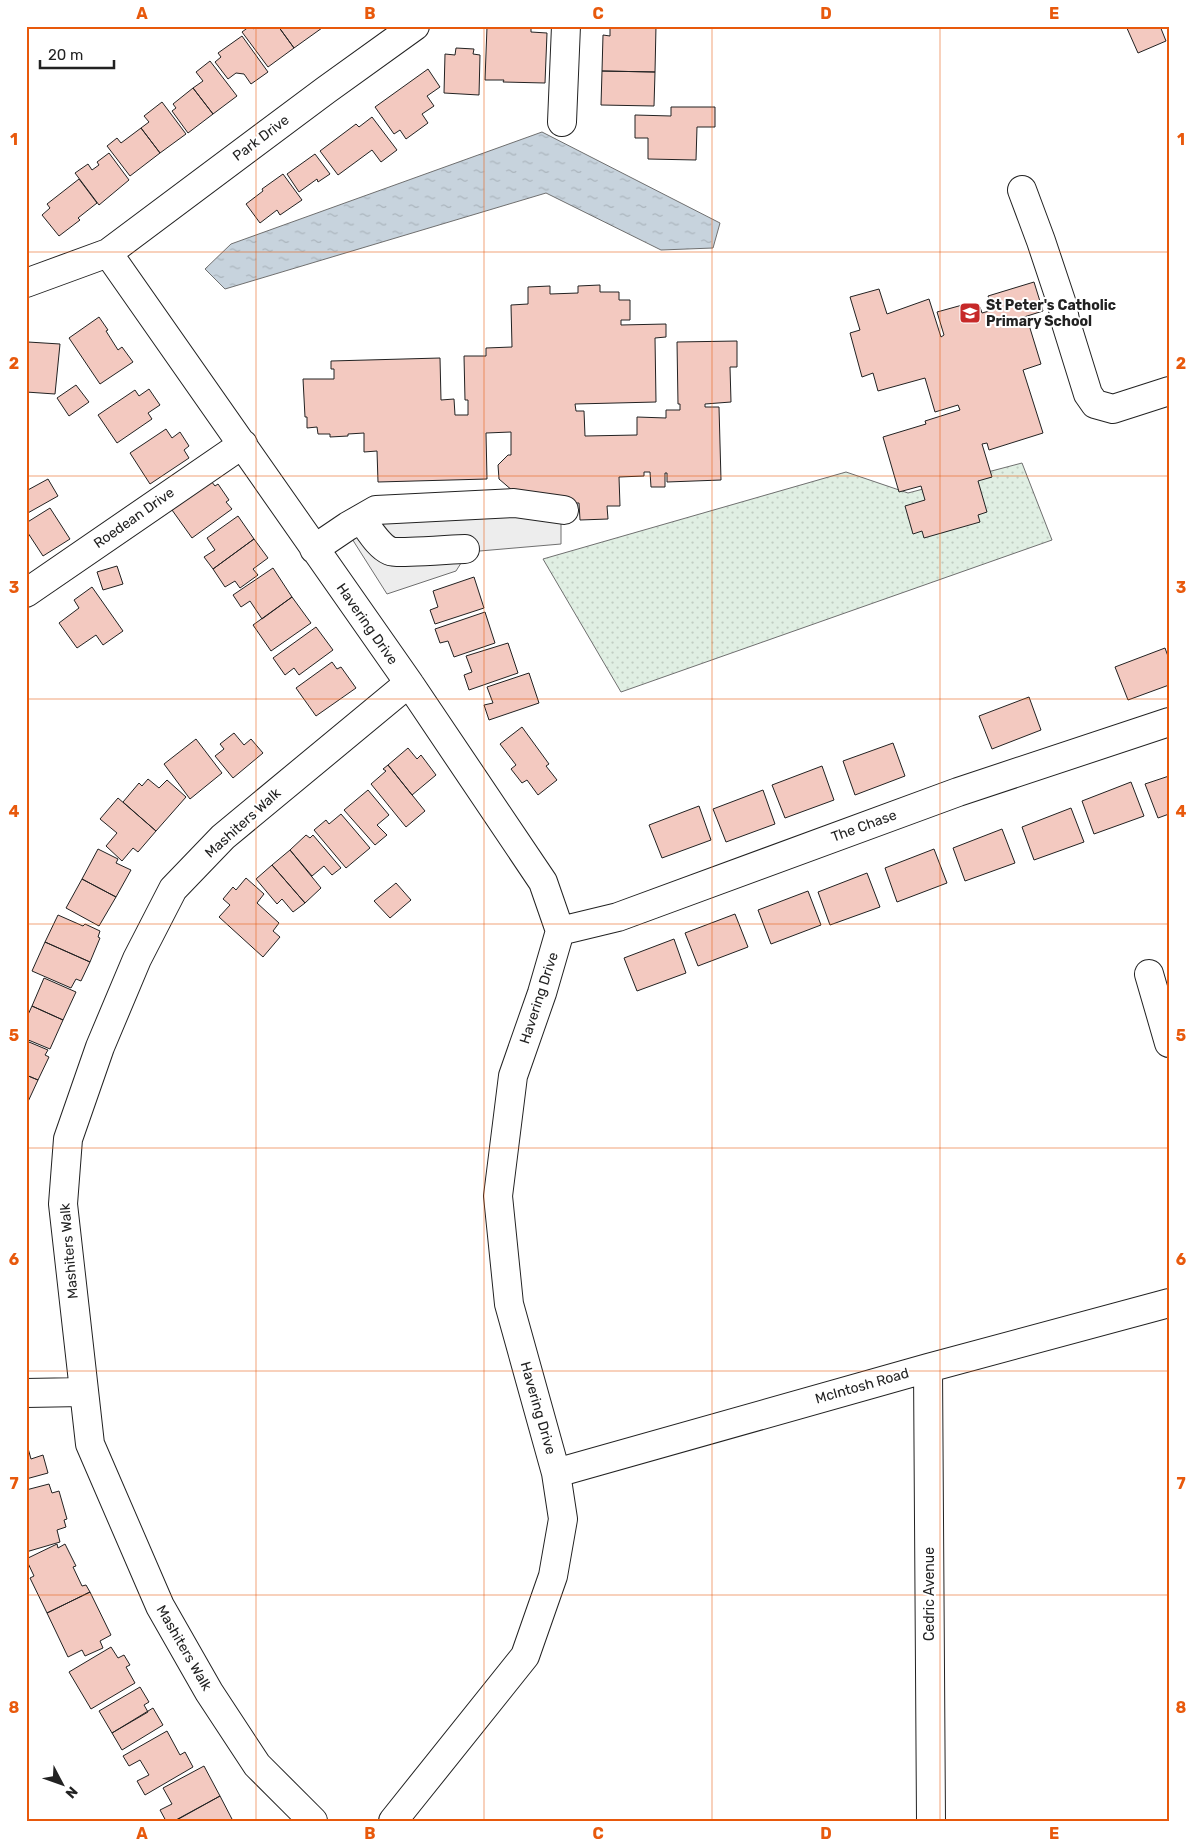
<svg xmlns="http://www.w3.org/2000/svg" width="1195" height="1847" viewBox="0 0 1195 1847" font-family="Rubik,sans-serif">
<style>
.park{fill:url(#park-dots);stroke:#6f6f6f}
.parking{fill:#ededed;stroke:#6f6f6f}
.water{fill:url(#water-ripples);stroke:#6f6f6f}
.building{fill:#f3c9c0;stroke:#222}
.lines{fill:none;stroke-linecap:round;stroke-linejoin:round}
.minor-casing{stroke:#222;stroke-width:30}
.minor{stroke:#fff;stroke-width:28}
.grid{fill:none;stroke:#e8590c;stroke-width:1;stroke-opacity:0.55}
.labels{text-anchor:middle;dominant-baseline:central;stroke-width:4;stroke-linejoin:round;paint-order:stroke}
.street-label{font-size:14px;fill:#222;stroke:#fff}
.poi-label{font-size:14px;font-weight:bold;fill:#222;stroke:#fff;text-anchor:start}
.neatline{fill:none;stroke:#e8590c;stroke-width:2}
.grid-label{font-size:16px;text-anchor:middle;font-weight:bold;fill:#e8590c}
</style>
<defs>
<pattern id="park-dots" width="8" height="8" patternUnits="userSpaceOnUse" patternTransform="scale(1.25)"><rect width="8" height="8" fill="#e0efe3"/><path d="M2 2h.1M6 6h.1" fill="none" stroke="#c0cdc2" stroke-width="1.8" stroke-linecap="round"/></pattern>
<pattern id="water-ripples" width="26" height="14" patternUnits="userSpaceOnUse" patternTransform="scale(1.25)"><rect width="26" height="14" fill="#c7d3dd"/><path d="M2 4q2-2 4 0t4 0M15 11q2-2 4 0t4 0" fill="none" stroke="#abb5bd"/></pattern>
</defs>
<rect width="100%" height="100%" fill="#fff"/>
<!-- park -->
<path class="park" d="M 1022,463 L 1052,540 L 621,692 L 543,559 L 846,472 L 908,493 Z"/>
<!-- parking -->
<path class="parking" d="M 561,515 L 561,544 L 468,552 L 456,571 L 387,594 L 342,523 Z"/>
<!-- water -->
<path class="water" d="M 542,132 L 720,223 L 713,248 L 661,250 L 546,193 L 225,289 L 205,269 L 231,244 Z"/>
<!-- building -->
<path class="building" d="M 250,26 L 254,29 L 257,26 L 278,26 L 294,48 L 268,67 L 242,32 Z
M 278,26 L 320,26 L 322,28 L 294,48 Z
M 610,26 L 656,26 L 655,72 L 602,71 L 603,35 L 610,36 Z
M 1126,26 L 1160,26 L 1166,41 L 1138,53 Z
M 487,27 L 531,28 L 531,32 L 547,33 L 545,83 L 503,82 L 504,80 L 485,80 Z
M 242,36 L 268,72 L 251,84 L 244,74 L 236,73 L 228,79 L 215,62 L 221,57 L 218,53 Z
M 456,48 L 474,49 L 473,54 L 480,55 L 479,95 L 444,93 L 445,54 L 455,55 Z
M 210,61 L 237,96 L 213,114 L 193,88 L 203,81 L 196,72 Z
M 428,69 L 440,87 L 427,96 L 434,106 L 422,114 L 428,123 L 406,139 L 400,130 L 394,134 L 375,107 Z
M 602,71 L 655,72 L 654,106 L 601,105 Z
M 193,88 L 213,114 L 188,133 L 172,111 L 176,108 L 173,104 Z
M 162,102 L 186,134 L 160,153 L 141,128 L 149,122 L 144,116 Z
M 671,107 L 715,107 L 715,127 L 697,127 L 696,160 L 648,159 L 648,138 L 635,138 L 635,115 L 671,116 Z
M 372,117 L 397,150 L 381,162 L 372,150 L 338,175 L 320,151 L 356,124 L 359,127 Z
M 141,128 L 160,153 L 130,176 L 107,146 L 117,138 L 121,143 Z
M 109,153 L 129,180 L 99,205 L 75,173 L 88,164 L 92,170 L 99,165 L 97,162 Z
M 315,154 L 330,174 L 318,182 L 317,179 L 299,192 L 287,174 Z
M 283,174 L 302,200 L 280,215 L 277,210 L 260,223 L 246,204 L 263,191 L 262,189 Z
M 79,179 L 97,203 L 78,218 L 80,220 L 59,236 L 42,215 L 50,208 L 47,204 Z
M 1034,282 L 1043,311 L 1024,317 L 1027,326 L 1029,325 L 1041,364 L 1023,370 L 1043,433 L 989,450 L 987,443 L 982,444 L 992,477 L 978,481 L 987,512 L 978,515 L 980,522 L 924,538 L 922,531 L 913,534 L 905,506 L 925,500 L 921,486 L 899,492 L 883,437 L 926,424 L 925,421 L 960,410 L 958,405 L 935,412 L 925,378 L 878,391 L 873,373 L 862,377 L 850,333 L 860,330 L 850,297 L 879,289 L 887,314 L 929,299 L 941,337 L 944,335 L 937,312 L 966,304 L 968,310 L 980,307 L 982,313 L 993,310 L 988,296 Z
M 600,285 L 600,292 L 619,292 L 619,300 L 630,300 L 630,320 L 621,320 L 621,325 L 666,324 L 666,337 L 655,338 L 656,402 L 575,404 L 576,411 L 584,411 L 585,436 L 637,435 L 637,417 L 666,418 L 666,410 L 680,410 L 680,404 L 678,404 L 677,342 L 737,341 L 737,367 L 730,367 L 731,402 L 705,404 L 705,407 L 719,407 L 721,480 L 667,482 L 667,473 L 665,473 L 665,487 L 651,487 L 650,472 L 644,472 L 644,476 L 619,477 L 620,506 L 607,506 L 608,519 L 580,520 L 579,503 L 528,504 L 499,479 L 498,465 L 508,455 L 511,455 L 511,432 L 486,433 L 487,479 L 378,482 L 377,451 L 364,452 L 364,433 L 348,434 L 348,436 L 330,437 L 330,434 L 318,434 L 317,427 L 307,428 L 307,417 L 305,417 L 303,379 L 334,379 L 334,369 L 331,369 L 331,361 L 440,358 L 441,400 L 454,399 L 455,415 L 468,415 L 468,400 L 465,400 L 464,356 L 486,356 L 486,348 L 512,347 L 511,305 L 528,304 L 528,287 L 550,286 L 550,294 L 578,293 L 578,286 Z
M 99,317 L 108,330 L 106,331 L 118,350 L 122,347 L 133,362 L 100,384 L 69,338 Z
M 28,342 L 60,344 L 55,394 L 26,392 Z
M 76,385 L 89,402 L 69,416 L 57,398 Z
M 149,389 L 160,405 L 148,413 L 152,419 L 117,443 L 98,415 L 135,390 L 139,396 Z
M 166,429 L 172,438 L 180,432 L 189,446 L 184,450 L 189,458 L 150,484 L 130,453 Z
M 48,479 L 58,496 L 26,514 L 26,491 Z
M 211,481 L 215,486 L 218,484 L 229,500 L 226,502 L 232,509 L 192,538 L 172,510 Z
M 50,508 L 70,539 L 43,556 L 26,530 L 26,523 Z
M 238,516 L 254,539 L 213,569 L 204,557 L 215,550 L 207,538 Z
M 254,539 L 268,558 L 253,569 L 258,575 L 240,588 L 235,581 L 225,587 L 213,569 Z
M 117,566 L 123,584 L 103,590 L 97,572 Z
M 273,568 L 292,597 L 262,619 L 250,601 L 241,607 L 233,595 Z
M 474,577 L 484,608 L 435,624 L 430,610 L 438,607 L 433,591 Z
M 92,587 L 123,631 L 103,645 L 96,635 L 77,648 L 59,623 L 79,608 L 74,600 Z
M 292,597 L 311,623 L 271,651 L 253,625 Z
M 485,612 L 495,643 L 454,657 L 448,641 L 440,643 L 435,629 Z
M 316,627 L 333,650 L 299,675 L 294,668 L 285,675 L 273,658 Z
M 508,643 L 518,673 L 469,690 L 464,675 L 472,672 L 466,656 Z
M 1165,648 L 1169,659 L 1169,685 L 1128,700 L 1115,667 Z
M 332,662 L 337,669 L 341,667 L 356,688 L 316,716 L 296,688 Z
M 529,673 L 539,703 L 489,720 L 484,705 L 493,703 L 487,687 Z
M 1029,697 L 1041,730 L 992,749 L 979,716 Z
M 522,727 L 549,764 L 546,766 L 557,780 L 538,795 L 527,780 L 522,783 L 511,769 L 516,765 L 500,744 Z
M 234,733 L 244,745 L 251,739 L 263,753 L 233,778 L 215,756 L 224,749 L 220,744 Z
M 196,739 L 222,773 L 190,799 L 164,764 Z
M 893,743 L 905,776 L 855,795 L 843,761 Z
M 408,748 L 417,759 L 421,755 L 436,775 L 412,795 L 388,765 Z
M 388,765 L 425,811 L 406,827 L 371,784 L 386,771 L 383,769 Z
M 822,766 L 834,800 L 785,818 L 772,785 Z
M 1169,776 L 1169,814 L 1158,818 L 1145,784 Z
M 148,779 L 159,788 L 167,780 L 186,797 L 156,831 L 123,802 L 139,783 L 142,786 Z
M 1131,782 L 1144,816 L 1094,834 L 1082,801 Z
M 368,790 L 389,815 L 377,825 L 387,835 L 375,845 L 344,810 Z
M 763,790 L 775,824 L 726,842 L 713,809 Z
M 118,798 L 156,831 L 138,852 L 133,848 L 122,861 L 106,846 L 117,833 L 100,819 Z
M 699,806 L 711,840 L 662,858 L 649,825 Z
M 1071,808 L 1084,842 L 1034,860 L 1022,827 Z
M 341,814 L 370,848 L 346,868 L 314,830 L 326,820 L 329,824 Z
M 1002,829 L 1015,863 L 965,881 L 953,848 Z
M 306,835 L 310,838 L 313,835 L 341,868 L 332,875 L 324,866 L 312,876 L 290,850 Z
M 98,849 L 118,859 L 116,863 L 131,870 L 116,897 L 82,879 Z
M 934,849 L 947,883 L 897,902 L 885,868 Z
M 290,850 L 321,888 L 305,903 L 272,865 Z
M 272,865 L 305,903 L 293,912 L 282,899 L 277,904 L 256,879 Z
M 867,873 L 880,907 L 830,925 L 818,892 Z
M 246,878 L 264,894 L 257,903 L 279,923 L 273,931 L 280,937 L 263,957 L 219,917 L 230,905 L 223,899 L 233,887 L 236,890 Z
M 82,879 L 116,897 L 99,926 L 66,908 Z
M 396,883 L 411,900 L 390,918 L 374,901 Z
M 808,891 L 821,925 L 771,944 L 758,910 Z
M 735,914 L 748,947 L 698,966 L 685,933 Z
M 58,915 L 83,926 L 85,924 L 100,931 L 98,937 L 100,938 L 90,962 L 45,942 Z
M 674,939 L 686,973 L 637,991 L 624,958 Z
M 45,942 L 90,962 L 81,981 L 76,979 L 71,988 L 32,971 Z
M 44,978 L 76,992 L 63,1020 L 32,1006 Z
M 32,1006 L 63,1020 L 50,1049 L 26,1039 L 28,1030 L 26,1029 L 26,1019 Z
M 29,1042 L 48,1050 L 45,1055 L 49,1057 L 38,1080 L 26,1075 L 26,1044 L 28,1045 Z
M 26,1075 L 38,1080 L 26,1106 Z
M 26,1441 L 31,1459 L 43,1455 L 48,1473 L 26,1479 Z
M 49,1484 L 52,1493 L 59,1491 L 67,1519 L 64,1520 L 66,1527 L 57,1530 L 60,1542 L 26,1552 L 26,1490 Z
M 57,1544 L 58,1548 L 65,1544 L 76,1566 L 73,1567 L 82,1586 L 86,1585 L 90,1592 L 47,1613 L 30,1578 L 34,1576 L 26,1559 Z
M 90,1592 L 111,1635 L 100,1641 L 103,1648 L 85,1656 L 82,1650 L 68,1657 L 47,1613 Z
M 111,1647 L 118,1658 L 124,1655 L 130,1665 L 126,1667 L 135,1683 L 91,1709 L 69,1672 Z
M 140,1687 L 149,1702 L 144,1705 L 148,1712 L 112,1733 L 99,1711 Z
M 153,1708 L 163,1725 L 122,1750 L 112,1733 Z
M 167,1731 L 180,1755 L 185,1752 L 193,1767 L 145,1795 L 137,1781 L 149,1775 L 140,1760 L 129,1766 L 123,1756 Z
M 204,1766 L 220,1796 L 174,1821 L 166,1821 L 160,1810 L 172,1804 L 163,1788 Z
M 220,1796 L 233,1821 L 175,1821 Z"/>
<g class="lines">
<!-- minor casing -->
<g class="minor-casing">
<path id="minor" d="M 562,122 L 566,26
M 1022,190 L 1041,241 L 1062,304 L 1065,320 L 1088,394 L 1095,404 L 1113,409 L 1169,391
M 108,253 L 409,683 L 543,882 L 560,931 L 542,993 L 513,1076 L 498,1196 L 509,1304 L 556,1473 L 563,1519 L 553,1576 L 525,1656 L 393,1821
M 26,283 L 108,253 L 326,90 L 415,26
M 361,519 C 369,529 378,546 390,551 C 394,554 455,549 465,549
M 314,549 L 348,526 L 376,510 L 514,503 L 564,510
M 26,593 L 243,444
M 560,931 L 618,917 L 958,792 L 1169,722
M 1149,974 L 1169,1043
M 928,1368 L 931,1821
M 26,1393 L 83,1392
M 556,1473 L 928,1368 L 1169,1303
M 313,1821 L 257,1765 L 209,1692 L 160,1606 L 90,1444 L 63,1204 L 68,1139 L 100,1047 L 137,959 L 173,889 L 223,837 L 409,683"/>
</g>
<!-- minor -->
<use href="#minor" class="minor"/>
</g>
<!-- grid -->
<path class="grid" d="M 256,26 L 256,1821M 484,26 L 484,1821M 712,26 L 712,1821M 940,26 L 940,1821M 26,252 L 1169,252M 26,476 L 1169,476M 26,699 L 1169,699M 26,924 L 1169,924M 26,1148 L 1169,1148M 26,1371 L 1169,1371M 26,1595 L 1169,1595"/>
<!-- icons -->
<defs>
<g id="school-square" transform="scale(1.125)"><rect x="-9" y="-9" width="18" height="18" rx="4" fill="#c62828" stroke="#fff"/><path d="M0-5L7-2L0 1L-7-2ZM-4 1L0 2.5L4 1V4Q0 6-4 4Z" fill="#fff"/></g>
</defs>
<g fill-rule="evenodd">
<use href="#school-square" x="970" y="313"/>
</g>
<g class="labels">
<!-- street labels -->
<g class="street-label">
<text transform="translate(261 138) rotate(-37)">Park Drive</text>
<text transform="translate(134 518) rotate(-35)">Roedean Drive</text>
<text transform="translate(367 624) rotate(55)">Havering Drive</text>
<text transform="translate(243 823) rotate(-42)">Mashiters Walk</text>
<text transform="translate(864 826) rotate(-20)">The Chase</text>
<text transform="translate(539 998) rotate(-72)">Havering Drive</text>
<text transform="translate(69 1251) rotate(-95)">Mashiters Walk</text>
<text transform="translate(862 1386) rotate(-16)">McIntosh Road</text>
<text transform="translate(538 1408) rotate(74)">Havering Drive</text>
<text transform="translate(929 1594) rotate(-90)">Cedric Avenue</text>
<text transform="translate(184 1648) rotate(60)">Mashiters Walk</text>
</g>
<!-- poi labels -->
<g class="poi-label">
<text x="986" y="305">St Peter's Catholic<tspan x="986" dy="16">Primary School</tspan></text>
</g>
</g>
<!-- border -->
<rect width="1195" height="1847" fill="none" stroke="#ffffff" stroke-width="55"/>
<!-- north arrow -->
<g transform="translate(62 1784) rotate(131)" stroke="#ffffff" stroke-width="4" paint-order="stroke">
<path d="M0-4L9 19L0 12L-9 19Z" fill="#222222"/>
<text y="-8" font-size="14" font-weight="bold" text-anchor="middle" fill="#222222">N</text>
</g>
<!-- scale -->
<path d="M40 60v8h74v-8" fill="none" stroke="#222222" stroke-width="2.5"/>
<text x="48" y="60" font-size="15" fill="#222222" stroke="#ffffff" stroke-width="4" paint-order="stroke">20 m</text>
<rect x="28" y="28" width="1140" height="1792" class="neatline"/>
<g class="grid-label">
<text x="142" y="19">A</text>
<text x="370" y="19">B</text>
<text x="598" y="19">C</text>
<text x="826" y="19">D</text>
<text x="1054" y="19">E</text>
<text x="14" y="145">1</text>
<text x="1181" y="145">1</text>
<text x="14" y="369">2</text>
<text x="1181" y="369">2</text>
<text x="14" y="593">3</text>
<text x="1181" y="593">3</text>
<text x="14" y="817">4</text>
<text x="1181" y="817">4</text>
<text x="14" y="1041">5</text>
<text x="1181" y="1041">5</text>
<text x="14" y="1265">6</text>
<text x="1181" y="1265">6</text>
<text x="14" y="1489">7</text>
<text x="1181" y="1489">7</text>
<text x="14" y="1713">8</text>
<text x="1181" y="1713">8</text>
<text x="142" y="1839">A</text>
<text x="370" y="1839">B</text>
<text x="598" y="1839">C</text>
<text x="826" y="1839">D</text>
<text x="1054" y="1839">E</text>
</g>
</svg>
